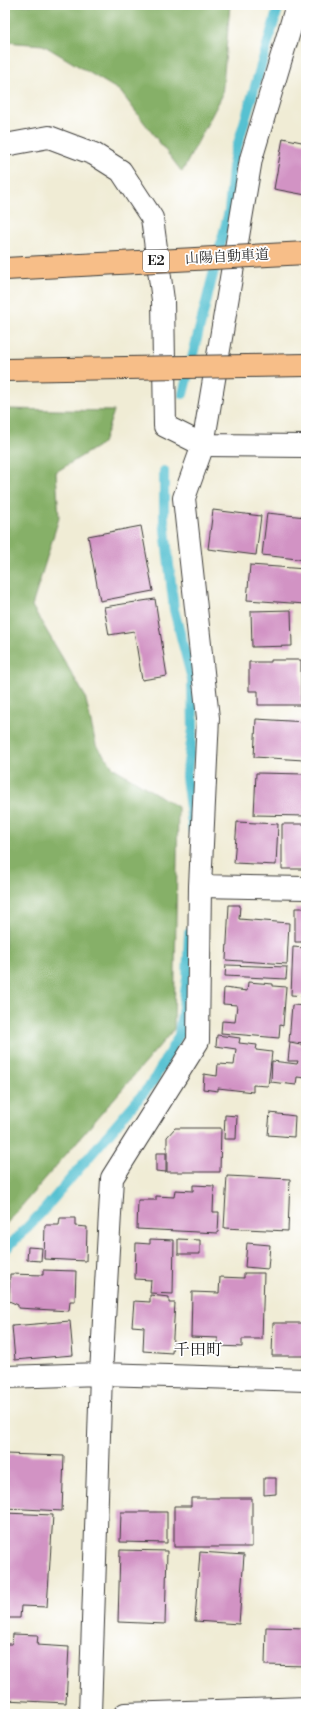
<svg xmlns="http://www.w3.org/2000/svg" width="311" height="1719" viewBox="0 0 311 1719" font-family="'Libre Bodoni','Noto Serif JP',serif">
<style>
.forest{fill:#86b067;stroke:#516642}
.lines{fill:none;stroke-linecap:round;stroke-linejoin:round}
.stream{stroke:#56c1d1;stroke-width:10}
.building{fill:#d293c4}
.minor-casing{stroke:#3c3b38;stroke-width:24}
.tertiary-casing{stroke:#3c3b38;stroke-width:24}
.minor{stroke:#fff;stroke-width:22}
.tertiary{stroke:#fff;stroke-width:22}
.motorway-bridge-casing{stroke:#3c3b38;stroke-width:24;stroke-linecap:butt}
.motorway-bridge{stroke:#f7be88;stroke-width:22}
.labels{text-anchor:middle;dominant-baseline:central;stroke-width:3.5;stroke-linejoin:round;paint-order:stroke}
.shield{fill:#fff;stroke:#606060;stroke-width:1}
.shield-label{font-size:13px;font-weight:bold;fill:#1c1c1c}
.street-label{font-size:14px;fill:#1c1c1c;stroke:#fff}
.quarter-label{font-size:16px;fill:#1c1c1c;stroke:#fff}
</style>
<rect width="100%" height="100%" fill="#fff"/>
<filter id="ink" filterUnits="userSpaceOnUse"><feTurbulence type="fractalNoise" baseFrequency=".025" numOctaves="2"/><feDisplacementMap in="SourceGraphic" scale="8" xChannelSelector="R" yChannelSelector="G"/><feConvolveMatrix kernelMatrix="1 2 1 2 8 2 1 2 1" color-interpolation-filters="sRGB"/></filter>
<filter id="wash" filterUnits="userSpaceOnUse"><feTurbulence type="fractalNoise" baseFrequency=".012" numOctaves="4" result="noise"/><feDisplacementMap in="SourceGraphic" scale="16" xChannelSelector="R" yChannelSelector="G"/><feGaussianBlur stdDeviation="0.9" result="paint"/><feColorMatrix in="noise" values="0 0 0 0 0 0 0 0 0 0 0 0 0 0 0 0 0 1.4 0 .05"/><feComposite in="paint" operator="in"/></filter>
<g filter="url(#wash)">
<rect width="100%" height="100%" fill="#f0ecd5"/>
<!-- forest -->
<path class="forest" d="M 5,5 L 230,5 L 222,96 L 182,172 L 120,91 L 43,45 L 5,42 Z
M 5,409 L 114,411 L 103,443 L 56,472 L 59,518 L 32,606 L 85,696 L 96,745 L 114,768 L 178,807 L 174,1029 L 7,1223 L 5,1223 Z"/>
<g class="lines">
<!-- stream -->
<path class="stream" d="M 183,394 L 229,211 L 234,157 L 279,5
M 164,471 L 164,520 L 174,610 L 192,679 L 193,729 L 186,777 L 193,831
M 5,1250 L 43,1211 L 152,1083 L 179,1035 L 187,978 L 189,933"/>
</g>
<g id="blocks">
<!-- building -->
<path class="building" d="M 283,138 L 306,143 L 306,195 L 274,189 Z
M 213,510 L 261,516 L 256,555 L 208,549 Z
M 267,513 L 306,517 L 306,560 L 262,555 Z
M 141,526 L 153,591 L 100,601 L 88,536 Z
M 250,565 L 306,569 L 306,604 L 247,600 Z
M 155,599 L 167,676 L 142,680 L 134,631 L 109,635 L 104,607 Z
M 291,610 L 292,646 L 252,647 L 251,611 Z
M 271,660 L 301,660 L 301,705 L 258,705 L 258,691 L 249,691 L 249,662 L 271,662 Z
M 256,719 L 306,722 L 304,760 L 254,757 Z
M 256,773 L 306,774 L 306,816 L 254,815 Z
M 237,822 L 278,824 L 276,865 L 234,863 Z
M 282,824 L 306,824 L 306,869 L 282,869 Z
M 229,905 L 240,905 L 239,919 L 289,923 L 287,964 L 226,960 Z
M 295,908 L 306,908 L 306,942 L 295,942 Z
M 293,947 L 306,948 L 306,996 L 291,995 Z
M 226,965 L 287,967 L 286,979 L 225,976 Z
M 248,982 L 273,984 L 273,986 L 286,987 L 283,1026 L 280,1025 L 279,1038 L 221,1033 L 222,1021 L 235,1022 L 237,1005 L 223,1004 L 224,988 L 247,991 Z
M 292,1005 L 306,1006 L 306,1043 L 289,1042 Z
M 217,1035 L 240,1038 L 239,1043 L 257,1045 L 256,1050 L 272,1052 L 268,1086 L 253,1085 L 253,1092 L 218,1088 L 218,1091 L 203,1089 L 204,1074 L 217,1076 L 218,1064 L 234,1065 L 236,1049 L 216,1046 Z
M 290,1043 L 306,1046 L 306,1078 L 297,1077 L 296,1085 L 271,1082 L 272,1061 L 297,1064 L 298,1061 L 288,1061 Z
M 270,1113 L 295,1116 L 294,1137 L 268,1135 Z
M 225,1115 L 237,1116 L 236,1139 L 224,1139 Z
M 175,1128 L 221,1128 L 220,1172 L 167,1172 L 167,1137 Z
M 156,1153 L 166,1153 L 166,1172 L 156,1171 Z
M 227,1176 L 290,1179 L 288,1231 L 224,1228 Z
M 193,1185 L 214,1186 L 213,1212 L 219,1212 L 218,1233 L 137,1229 L 138,1200 L 156,1200 L 156,1196 L 174,1197 L 175,1190 L 193,1191 Z
M 60,1218 L 75,1218 L 75,1226 L 87,1227 L 86,1261 L 44,1259 L 45,1225 L 59,1225 Z
M 150,1239 L 174,1240 L 173,1294 L 150,1293 L 151,1280 L 135,1279 L 136,1243 L 150,1244 Z
M 178,1239 L 200,1240 L 200,1254 L 178,1254 Z
M 247,1243 L 270,1245 L 268,1269 L 245,1267 Z
M 28,1247 L 42,1248 L 41,1261 L 27,1260 Z
M 43,1270 L 76,1271 L 75,1301 L 70,1301 L 69,1311 L 18,1308 L 18,1305 L 9,1301 L 10,1274 L 43,1275 Z
M 244,1273 L 264,1273 L 262,1339 L 242,1339 L 242,1347 L 218,1346 L 218,1338 L 191,1337 L 192,1292 L 219,1293 L 220,1277 L 244,1278 Z
M 150,1295 L 169,1297 L 169,1303 L 175,1303 L 172,1353 L 143,1351 L 144,1327 L 132,1326 L 134,1301 L 150,1302 Z
M 70,1321 L 73,1355 L 15,1360 L 12,1326 Z
M 273,1323 L 306,1323 L 306,1356 L 272,1356 Z
M 5,1454 L 64,1456 L 62,1511 L 5,1508 Z
M 264,1478 L 276,1478 L 276,1494 L 264,1495 Z
M 191,1498 L 252,1498 L 252,1547 L 174,1547 L 174,1506 L 191,1506 Z
M 121,1512 L 167,1512 L 167,1543 L 120,1542 Z
M 5,1513 L 53,1515 L 47,1607 L 21,1606 L 20,1618 L 5,1618 Z
M 120,1550 L 167,1551 L 165,1624 L 118,1622 Z
M 200,1552 L 244,1555 L 239,1624 L 195,1621 Z
M 266,1627 L 306,1628 L 306,1666 L 265,1665 Z
M 13,1634 L 38,1635 L 37,1645 L 69,1647 L 66,1703 L 5,1700 L 5,1644 L 12,1644 Z
M 22,1711 L 51,1713 L 51,1714 L 22,1714 Z"/>
</g>
</g>
<g filter="url(#ink)">
<use href="#blocks" fill-opacity="0" stroke="#3c3b38" stroke-width="1"/>
<g class="lines">
<!-- minor casing -->
<g class="minor-casing">
<path id="minor" d="M 200,886 L 306,888
M 5,1377 L 101,1374 L 306,1380
M 90,1714 L 101,1374 L 112,1178 L 198,1041 L 200,886 L 208,718 L 184,498 L 203,445 L 251,159 L 297,5
M 125,1714 L 306,1708"/>
</g>
<!-- tertiary casing -->
<g class="tertiary-casing">
<path id="tertiary" d="M 5,145 L 49,137 L 94,154 L 121,171 L 152,218 L 163,300 L 165,426 L 203,445 L 306,446"/>
</g>
<!-- minor -->
<use href="#minor" class="minor"/>
<!-- tertiary -->
<use href="#tertiary" class="tertiary"/>
<!-- motorway-bridge casing -->
<g class="motorway-bridge-casing">
<path id="motorway-bridge" d="M 5,269 L 306,253
M 5,370 L 306,365"/>
</g>
<!-- motorway-bridge -->
<use href="#motorway-bridge" class="motorway-bridge"/>
</g>
</g>
<g class="labels">
<!-- shield labels -->
<rect class="shield" x="143" y="250" width="26" height="22" rx="3"/>
<g class="shield-label">
<text x="156" y="261">E2</text>
</g>
<!-- street labels -->
<g class="street-label">
<text transform="translate(227 257) rotate(-3)">山陽自動車道</text>
</g>
<!-- quarter labels -->
<g class="quarter-label">
<text x="198" y="1350">千田町</text>
</g>
</g>
<!-- margin -->
<rect width="311" height="1719" fill="none" stroke="#fff" stroke-width="20"/>
</svg>
